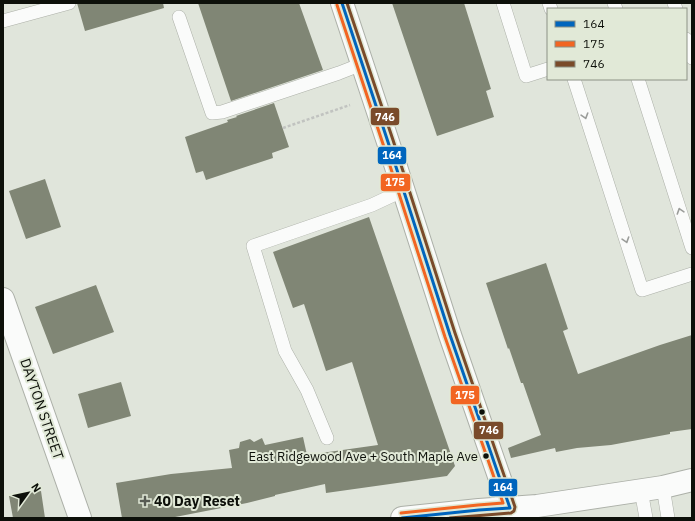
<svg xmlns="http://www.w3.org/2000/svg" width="695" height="521" viewBox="0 0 695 521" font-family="'IBM Plex Sans',sans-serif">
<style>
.building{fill:#808675}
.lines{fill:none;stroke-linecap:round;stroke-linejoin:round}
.lane-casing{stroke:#acb0a8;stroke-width:14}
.street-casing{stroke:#acb0a8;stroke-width:24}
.secondary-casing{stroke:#acb0a8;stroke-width:24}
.primary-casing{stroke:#acb0a8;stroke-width:24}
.path{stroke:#c1c3c0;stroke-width:2.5;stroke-dasharray:3 2;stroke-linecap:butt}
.lane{stroke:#fafbfa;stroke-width:13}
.street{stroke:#fafbfa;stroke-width:22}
.secondary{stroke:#fafbfa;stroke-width:22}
.primary{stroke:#fafbfa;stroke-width:22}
.bus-1-casing{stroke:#e1e9d7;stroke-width:6}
.bus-2-casing{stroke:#e1e9d7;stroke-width:6}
.bus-3-casing{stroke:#e1e9d7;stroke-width:6}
.bus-1{stroke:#0065bd;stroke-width:3}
.bus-2{stroke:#f26522;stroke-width:3}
.bus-3{stroke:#7a4b2a;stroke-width:3}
.oneway{stroke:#9b9d9a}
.bus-dot{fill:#0d100a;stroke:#e1e9d7;stroke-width:1.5}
.poi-dot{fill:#575b53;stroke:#e1e9d7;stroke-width:1.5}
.labels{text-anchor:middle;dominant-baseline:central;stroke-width:4;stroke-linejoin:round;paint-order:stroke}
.bus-label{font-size:13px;fill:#0d100a;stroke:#e1e9d7;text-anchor:end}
.street-label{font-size:14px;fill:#0d100a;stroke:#e1e9d7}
.poi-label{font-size:14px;font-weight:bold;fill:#0d100a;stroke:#e1e9d7;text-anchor:start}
.line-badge{stroke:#e1e9d7;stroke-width:1.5}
.badge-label{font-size:11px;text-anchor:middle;font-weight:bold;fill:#fff}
</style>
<rect width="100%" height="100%" fill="#e0e5db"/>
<!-- building -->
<path class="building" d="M 77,3 L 163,3 L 164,8 L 85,31 Z
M 198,3 L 299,3 L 323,70 L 231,101 Z
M 392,3 L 464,3 L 491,89 L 486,91 L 494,117 L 437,136 Z
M 274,103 L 289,147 L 272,153 L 273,158 L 206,180 L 203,171 L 196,173 L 185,137 L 228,122 L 227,120 L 237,117 L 236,116 Z
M 45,179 L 61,227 L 26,239 L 9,191 Z
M 369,217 L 455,466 L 447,476 L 326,493 L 325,484 L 275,495 L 275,496 L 247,503 L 170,518 L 122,518 L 116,483 L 171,474 L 232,468 L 229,450 L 239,448 L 240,442 L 250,439 L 254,442 L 262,438 L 265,445 L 303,437 L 307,455 L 378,445 L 352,362 L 326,371 L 304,304 L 293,308 L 273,252 Z
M 546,263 L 568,329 L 563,331 L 578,374 L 660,345 L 692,335 L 692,429 L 670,432 L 670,434 L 611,445 L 577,448 L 556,452 L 555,448 L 511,458 L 508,448 L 541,435 L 523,383 L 521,383 L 509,348 L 508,349 L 486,283 Z
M 96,285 L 114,332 L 53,354 L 35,307 Z
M 121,382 L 131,416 L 88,428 L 78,394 Z
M 41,491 L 45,518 L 13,518 L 9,496 Z"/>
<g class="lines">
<!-- lane casing -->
<g class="lane-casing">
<path id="lane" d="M 503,3 L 526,76 L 548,69
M 549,3 L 551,9
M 614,3 L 616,9
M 674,3 L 676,9
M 179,17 L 212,113 L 222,112 L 339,73 L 362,64
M 3,21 L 69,3
M 686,39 L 692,58
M 574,79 L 642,290 L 692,274
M 638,79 L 692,248
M 327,438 L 307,390 L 285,351 L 253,246 L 372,205 L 404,190
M 663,487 L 668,518
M 641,490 L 646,518"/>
</g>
<!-- street casing -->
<g class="street-casing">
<path id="street" d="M 3,299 L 80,518"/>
</g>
<!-- secondary casing -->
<g class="secondary-casing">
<path id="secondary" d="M 342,3 L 388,142 L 450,335 L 510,508"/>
</g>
<!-- primary casing -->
<g class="primary-casing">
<path id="primary" d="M 402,518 L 479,510 L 537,506 L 663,487 L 692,480"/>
</g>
<!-- path -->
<path class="path" d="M 283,128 L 350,105"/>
<!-- lane -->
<use href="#lane" class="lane"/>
<!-- street -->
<use href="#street" class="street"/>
<!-- secondary -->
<use href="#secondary" class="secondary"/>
<!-- primary -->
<use href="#primary" class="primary"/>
<!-- bus-1 casing -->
<g class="bus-1-casing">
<path id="bus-1" d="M 342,3 L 388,142 L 450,335 L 510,508 L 479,510 L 402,518"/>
</g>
<!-- bus-2 casing -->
<g class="bus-2-casing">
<path id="bus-2" d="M 337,5 L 383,144 L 445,337 L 503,503 L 478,505 L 401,513"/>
</g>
<!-- bus-3 casing -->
<g class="bus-3-casing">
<path id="bus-3" d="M 347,3 L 393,140 L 455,333 L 515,507 L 514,511 L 511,513 L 450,518"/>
</g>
<!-- bus-1 -->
<use href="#bus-1" class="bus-1"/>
<!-- bus-2 -->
<use href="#bus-2" class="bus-2"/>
<!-- bus-3 -->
<use href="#bus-3" class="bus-3"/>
</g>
<!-- one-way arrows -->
<defs><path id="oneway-chevron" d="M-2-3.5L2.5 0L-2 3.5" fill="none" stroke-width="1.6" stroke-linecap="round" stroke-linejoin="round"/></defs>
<g class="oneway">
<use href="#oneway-chevron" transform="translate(585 116) rotate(73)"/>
<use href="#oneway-chevron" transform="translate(680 211) rotate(-108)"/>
<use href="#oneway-chevron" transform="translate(626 240) rotate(72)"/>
</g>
<!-- markers -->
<g class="bus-dot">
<circle cx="482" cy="412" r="3.5"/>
<circle cx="486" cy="456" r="3.5"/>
</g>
<path class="poi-dot" d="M143 495h4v4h4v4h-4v4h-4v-4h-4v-4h4z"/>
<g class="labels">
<!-- bus labels -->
<g class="bus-label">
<text x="478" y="456">East Ridgewood Ave + South Maple Ave</text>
</g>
<!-- street labels -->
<g class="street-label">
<text transform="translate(42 409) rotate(71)">DAYTON STREET</text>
</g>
<!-- poi labels -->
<g class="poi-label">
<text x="154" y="501">40 Day Reset</text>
</g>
</g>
<g class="line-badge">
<rect x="370" y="107" width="30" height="19" rx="4" fill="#7a4b2a"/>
<rect x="377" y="146" width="30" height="19" rx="4" fill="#0065bd"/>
<rect x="380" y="173" width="31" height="19" rx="4" fill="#f26522"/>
<rect x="450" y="385" width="30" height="20" rx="4" fill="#f26522"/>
<rect x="473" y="421" width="31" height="19" rx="4" fill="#7a4b2a"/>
<rect x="488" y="478" width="30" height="19" rx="4" fill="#0065bd"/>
</g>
<g class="badge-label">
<text x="385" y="121">746</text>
<text x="392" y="159">164</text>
<text x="395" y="186">175</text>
<text x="465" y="399">175</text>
<text x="489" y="434">746</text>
<text x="503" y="491">164</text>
</g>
<!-- border -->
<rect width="695" height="521" fill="none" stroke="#0d100a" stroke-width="8"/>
<!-- legend -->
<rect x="547" y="8" width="140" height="72" fill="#e1e9d7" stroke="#8c9285"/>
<rect x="555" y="21" width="20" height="6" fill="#0065bd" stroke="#8c9285"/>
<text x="583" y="28" font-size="12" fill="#0d100a">164</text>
<rect x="555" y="41" width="20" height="6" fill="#f26522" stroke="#8c9285"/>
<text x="583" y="48" font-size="12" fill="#0d100a">175</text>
<rect x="555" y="61" width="20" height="6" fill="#7a4b2a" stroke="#8c9285"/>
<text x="583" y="68" font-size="12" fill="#0d100a">746</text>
<!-- north arrow -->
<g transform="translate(28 493) rotate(57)" stroke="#e1e9d7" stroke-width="3" paint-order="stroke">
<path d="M0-3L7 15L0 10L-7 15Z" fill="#0d100a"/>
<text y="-6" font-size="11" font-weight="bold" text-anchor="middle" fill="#0d100a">N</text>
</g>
</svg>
